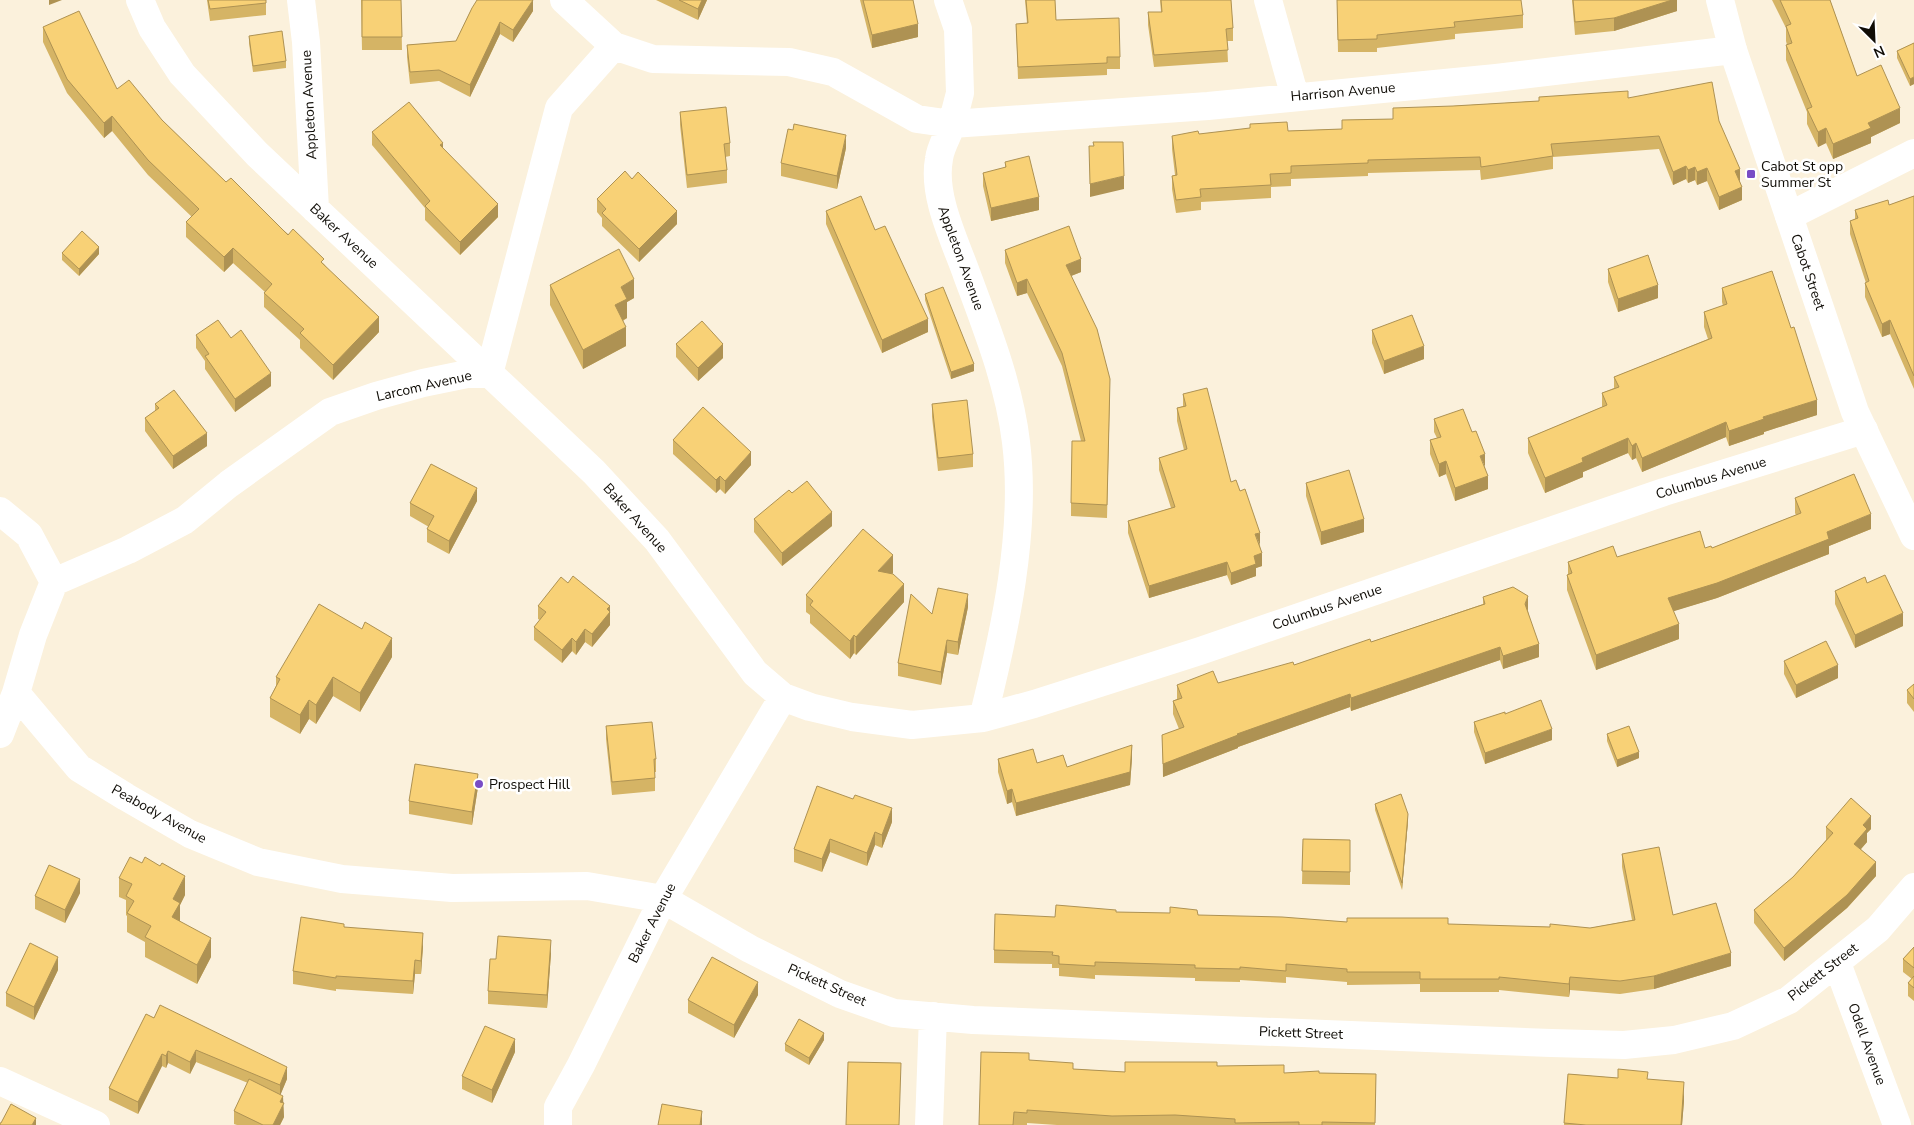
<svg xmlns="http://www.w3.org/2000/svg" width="1914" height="1125" viewBox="0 0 1914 1125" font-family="'Nunito Sans',sans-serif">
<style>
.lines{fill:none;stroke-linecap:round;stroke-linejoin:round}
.street{stroke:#fff;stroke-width:28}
.secondary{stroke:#fff;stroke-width:28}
.wall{fill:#d5b465}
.shaded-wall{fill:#ae9253}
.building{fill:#f8d176;stroke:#ae9253}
.poi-dot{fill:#794cc5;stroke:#fff;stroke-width:2}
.labels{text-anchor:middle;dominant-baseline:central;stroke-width:5;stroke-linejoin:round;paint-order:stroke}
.street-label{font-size:14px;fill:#100d07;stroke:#fff}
.poi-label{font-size:14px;fill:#100d07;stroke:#fff;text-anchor:start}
</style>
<rect width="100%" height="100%" fill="#fbf1dc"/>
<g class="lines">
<!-- street -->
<path class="street" d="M 140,0 L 152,28 L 182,74 L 257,154 L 594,472 L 657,540 L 755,673 L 783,697 L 663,899 L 581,1065 L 558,1107 L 558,1125
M 301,0 L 306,42 L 315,209
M 564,0 L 614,46 L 653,59 L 789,62 L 833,72 L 917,119 L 952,124 C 948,135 940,148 939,159 C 932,196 955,241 967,275 C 987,329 1009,384 1016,442 C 1027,530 1005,631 983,718
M 948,0 L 958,29 L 960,93 L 952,124 L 1208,106 L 1496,78 L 1733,50
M 1268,0 L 1295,97
M 1789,216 L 1914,153
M 0,511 L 29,535 L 54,582 L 33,635 L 16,693 L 79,768 L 126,797 L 190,834 L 258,862 L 342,879 L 452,888 L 587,886 L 663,899 L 750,949 L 840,994 L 894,1013 L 973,1020 L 1551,1043 L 1624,1045 L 1674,1040 L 1733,1026 L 1789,1000 L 1878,929 L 1914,887
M 54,582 L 128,550 L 185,520 L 229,484 L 330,412 L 376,396 L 423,383 L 467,374 L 489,374 L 559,108 L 614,46
M 783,697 L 810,707 L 852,717 L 912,725 L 983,718 L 1034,704 L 1200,651 L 1664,492 L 1864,430
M 0,734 L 16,693
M 1837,963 L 1897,1125
M 0,1081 L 96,1125
M 929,1125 L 933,1016"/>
<!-- secondary -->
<path class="secondary" d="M 1720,0 L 1733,50 L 1855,412 L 1914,536"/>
</g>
<!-- wall -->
<path class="wall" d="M 207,0 L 266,0 L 266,15 L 210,21 Z
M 361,0 L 401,0 L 402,50 L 362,50 Z
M 656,0 L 707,0 L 698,20 Z
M 860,0 L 913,0 L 918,37 L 872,48 Z
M 1025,0 L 1055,0 L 1056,20 L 1120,57 L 1120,69 L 1107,69 L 1107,75 L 1018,79 L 1016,24 L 1027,23 Z
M 1160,0 L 1231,0 L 1233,28 L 1233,41 L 1227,41 L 1228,62 L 1154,67 L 1148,25 L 1148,12 L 1161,12 Z
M 1337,0 L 1523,15 L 1523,28 L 1455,34 L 1455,39 L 1377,48 L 1377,52 L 1338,52 Z
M 1572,0 L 1677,0 L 1677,11 L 1614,31 L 1575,35 Z
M 1772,0 L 1830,0 L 1857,76 L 1900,123 L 1871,137 L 1871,143 L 1833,159 L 1826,143 L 1818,147 L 1807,124 L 1807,112 L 1786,60 L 1786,45 L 1787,45 L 1786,41 L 1786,28 Z
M 472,8 L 533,11 L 513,42 L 500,34 L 470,97 L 439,81 L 410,84 L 407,57 L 407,45 L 456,41 Z
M 43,27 L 117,89 L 162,120 L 226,182 L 324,264 L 379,332 L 333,380 L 300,348 L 300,340 L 264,307 L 264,293 L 265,292 L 233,263 L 224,272 L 186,237 L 186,222 L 192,217 L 148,175 L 112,131 L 104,138 L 67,93 L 43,42 Z
M 249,36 L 286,61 L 286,68 L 253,72 L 249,43 Z
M 1914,43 L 1914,84 L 1910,86 L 1897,58 L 1897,51 Z
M 1539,97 L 1628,98 L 1719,121 L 1740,182 L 1742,200 L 1719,210 L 1707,181 L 1697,185 L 1695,180 L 1688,183 L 1686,179 L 1673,185 L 1659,149 L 1553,157 L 1553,169 L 1481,180 L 1480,170 L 1368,173 L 1368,176 L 1291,179 L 1291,186 L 1271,187 L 1271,198 L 1201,202 L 1201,210 L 1176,213 L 1172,189 L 1172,176 L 1175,175 L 1172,149 L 1172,136 L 1199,134 L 1342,129 L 1342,120 L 1393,119 L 1453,106 L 1539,101 Z
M 680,112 L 730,143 L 730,156 L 725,157 L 727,170 L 727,183 L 687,188 L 680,125 Z
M 372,132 L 443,149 L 498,217 L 460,255 L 425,220 L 425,208 L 372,145 Z
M 846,148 L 837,189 L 781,176 L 781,163 Z
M 1005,162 L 1039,210 L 991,221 L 983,186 L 983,173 L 1005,168 Z
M 1914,196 L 1914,389 L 1890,334 L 1882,337 L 1865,297 L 1865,283 L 1866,283 L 1850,234 L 1850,221 L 1855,219 L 1855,210 L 1889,205 Z
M 597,199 L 677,224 L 639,262 L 602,226 L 602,218 L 597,212 Z
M 826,211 L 875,230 L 928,332 L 882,353 L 826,224 Z
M 1005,250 L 1081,272 L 1071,276 L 1110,392 L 1107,518 L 1071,516 L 1071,503 L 1081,441 L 1062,366 L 1027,293 L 1017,296 L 1005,263 Z
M 62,253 L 99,254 L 79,276 L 62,260 Z
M 1608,269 L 1658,298 L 1618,312 L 1608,282 Z
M 550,285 L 634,298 L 627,302 L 627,318 L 623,321 L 626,346 L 583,369 L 550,305 Z
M 1722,288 L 1817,415 L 1764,432 L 1764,434 L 1729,446 L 1726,437 L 1642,472 L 1636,458 L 1632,460 L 1628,453 L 1583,472 L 1583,477 L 1545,493 L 1528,453 L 1528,438 L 1602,407 L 1602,393 L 1614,388 L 1614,377 L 1708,339 L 1704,327 L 1704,312 L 1723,306 L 1722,302 Z
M 925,294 L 974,371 L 951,379 L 925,300 Z
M 1372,330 L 1424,359 L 1384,374 L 1372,343 Z
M 196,335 L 271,386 L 235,412 L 205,369 L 205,361 L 196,348 Z
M 676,344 L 723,358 L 698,381 L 676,357 Z
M 1183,394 L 1231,482 L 1260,545 L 1262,566 L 1256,568 L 1256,576 L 1231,585 L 1227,575 L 1149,598 L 1128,533 L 1128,521 L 1171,508 L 1159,470 L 1159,458 L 1184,450 L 1177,421 L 1177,408 L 1183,406 Z
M 155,404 L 207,446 L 173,469 L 145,431 L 145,418 L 155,411 Z
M 932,404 L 973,454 L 973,467 L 938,471 L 932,417 Z
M 1434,419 L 1485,467 L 1488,489 L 1455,501 L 1446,474 L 1439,477 L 1430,454 L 1430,440 L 1437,438 L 1434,432 Z
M 673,440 L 751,465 L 725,494 L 720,489 L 716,493 L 673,454 Z
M 1306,483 L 1364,532 L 1321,545 L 1306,496 Z
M 792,493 L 832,526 L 782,566 L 754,532 L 754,519 Z
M 1795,498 L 1871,529 L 1829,546 L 1829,554 L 1717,598 L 1673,611 L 1679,639 L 1596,670 L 1567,590 L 1567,575 L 1568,575 L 1568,562 L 1617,557 L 1712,548 L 1796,515 L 1795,513 Z
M 477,501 L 449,554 L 427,542 L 427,529 L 429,527 L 410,516 L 410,503 Z
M 893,573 L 892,574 L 904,602 L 856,655 L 854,653 L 850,659 L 810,623 L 810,615 L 806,612 L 806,595 Z
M 568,583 L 610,611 L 610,625 L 592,647 L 585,642 L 576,655 L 572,651 L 562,663 L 534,640 L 534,627 L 540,620 L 538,619 L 538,606 Z
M 1835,591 L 1903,626 L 1855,648 L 1835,604 Z
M 1483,597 L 1528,609 L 1528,611 L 1539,657 L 1503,669 L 1500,660 L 1351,711 L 1350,707 L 1238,747 L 1238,748 L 1163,777 L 1162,735 L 1179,729 L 1173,714 L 1173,701 L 1177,699 L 1177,685 L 1218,683 L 1294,665 L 1371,642 L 1483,604 Z
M 968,607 L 958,655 L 947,653 L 941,685 L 898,676 L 898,663 L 932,614 Z
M 392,657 L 360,712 L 333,696 L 316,724 L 309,719 L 300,734 L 270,717 L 270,698 L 276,686 L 276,677 Z
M 1784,661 L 1838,678 L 1796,698 L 1784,674 Z
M 1914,684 L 1914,712 L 1907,703 L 1907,690 Z
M 1505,714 L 1552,740 L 1485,764 L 1474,732 L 1474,722 Z
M 606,726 L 656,759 L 656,772 L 655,772 L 655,791 L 612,795 L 606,739 Z
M 1607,734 L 1639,758 L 1617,767 L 1607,741 Z
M 1132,758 L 1130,785 L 1016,816 L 1012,802 L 1007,804 L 998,772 L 998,759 L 1037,763 L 1067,767 Z
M 478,787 L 472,825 L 409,814 L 409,801 Z
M 1375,804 L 1408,821 L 1402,890 L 1375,810 Z
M 892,822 L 882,848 L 875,845 L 867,866 L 830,852 L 822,872 L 794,862 L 794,849 Z
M 1826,827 L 1871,829 L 1867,833 L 1867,842 L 1861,849 L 1876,876 L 1847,908 L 1784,961 L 1754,923 L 1754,910 L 1793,877 L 1826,840 Z
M 1303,839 L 1350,840 L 1350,885 L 1302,884 Z
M 1622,854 L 1673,915 L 1731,966 L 1654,989 L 1620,994 L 1570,990 L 1569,997 L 1499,990 L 1499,992 L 1420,992 L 1420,984 L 1347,985 L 1347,982 L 1286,977 L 1286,983 L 1240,980 L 1240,982 L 1195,981 L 1195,978 L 1095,975 L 1095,979 L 1059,976 L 1059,968 L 1052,968 L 1052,964 L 994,963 L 994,950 L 1055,917 L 1116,912 L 1347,922 L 1550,927 L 1590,928 L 1632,920 L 1622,867 Z
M 119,878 L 185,895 L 180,905 L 180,921 L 211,957 L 197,984 L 145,957 L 145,942 L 127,932 L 127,916 L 126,915 L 126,900 L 119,897 Z
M 80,893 L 65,923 L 35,909 L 35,896 Z
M 344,927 L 423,946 L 421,974 L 415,974 L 413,994 L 336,989 L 336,991 L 293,984 L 293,971 Z
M 1914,947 L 1914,1001 L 1908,996 L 1908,983 L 1912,979 L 1903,972 L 1903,959 Z
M 551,953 L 547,1008 L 488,1004 L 488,991 L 496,959 Z
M 58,970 L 34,1020 L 6,1006 L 6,993 Z
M 758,995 L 734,1038 L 688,1013 L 688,1000 Z
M 146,1014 L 287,1079 L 280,1095 L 283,1103 L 284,1117 L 280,1125 L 237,1125 L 234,1124 L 234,1111 L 248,1083 L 196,1062 L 190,1074 L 168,1063 L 166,1068 L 162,1066 L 138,1114 L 109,1100 L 109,1088 Z
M 824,1040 L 809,1065 L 785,1051 L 785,1044 Z
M 515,1052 L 492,1103 L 462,1089 L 462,1076 Z
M 1029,1060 L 1073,1069 L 1125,1072 L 1217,1066 L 1284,1073 L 1319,1073 L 1376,1074 L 1375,1125 L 1057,1125 L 1027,1123 L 1027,1125 L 979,1125 Z
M 1568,1074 L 1618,1078 L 1648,1079 L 1684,1101 L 1682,1125 L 1564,1125 Z"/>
<!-- shaded-wall -->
<path class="shaded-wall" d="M 49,0 L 62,0 L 49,5 Z
M 533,0 L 533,11 L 513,42 L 513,30 Z
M 702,0 L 707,0 L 698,20 L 698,9 Z
M 1672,0 L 1677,0 L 1677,11 L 1614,31 L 1614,18 Z
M 500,22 L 500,34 L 470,97 L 470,85 Z
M 918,24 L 918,37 L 872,48 L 872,35 Z
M 1914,77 L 1914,84 L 1910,86 L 1910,79 Z
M 1900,108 L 1900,123 L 1871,137 L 1871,143 L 1833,159 L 1833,144 L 1868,123 Z
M 112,116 L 112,131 L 104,138 L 104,123 Z
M 1826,128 L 1826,143 L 1818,147 L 1818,132 Z
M 846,135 L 846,148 L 837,189 L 837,176 Z
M 443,143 L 443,156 L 440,145 Z
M 1686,166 L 1686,179 L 1673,185 L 1673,172 Z
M 1695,167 L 1695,180 L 1688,183 L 1688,170 Z
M 1707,168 L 1707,181 L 1697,185 L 1697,172 Z
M 1740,169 L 1740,182 L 1735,171 Z
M 1124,176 L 1124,189 L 1090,197 L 1090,184 Z
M 1742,187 L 1742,200 L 1719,210 L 1719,197 Z
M 1039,197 L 1039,210 L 991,221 L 991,208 Z
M 498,204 L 498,217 L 460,255 L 460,242 Z
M 677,211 L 677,224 L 639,262 L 639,249 Z
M 99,247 L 99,254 L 79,276 L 79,269 Z
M 233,248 L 233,263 L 224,272 L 224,257 Z
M 1081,259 L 1081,272 L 1066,278 L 1066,265 Z
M 634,279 L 634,298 L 627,302 L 627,318 L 615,324 L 615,305 L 621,287 Z
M 1027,279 L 1027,293 L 1017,296 L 1017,283 Z
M 1658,285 L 1658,298 L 1618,312 L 1618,299 Z
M 379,317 L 379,332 L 333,380 L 333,365 Z
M 928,319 L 928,332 L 882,353 L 882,340 Z
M 1890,320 L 1890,334 L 1882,337 L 1882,324 Z
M 626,327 L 626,346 L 583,369 L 583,350 Z
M 723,344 L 723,358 L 698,381 L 698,368 Z
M 1424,346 L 1424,359 L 1384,374 L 1384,361 Z
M 974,364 L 974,371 L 951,379 L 951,372 Z
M 271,373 L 271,386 L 235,412 L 235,399 Z
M 1817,400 L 1817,415 L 1764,432 L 1764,434 L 1729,446 L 1729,431 L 1763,417 Z
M 1726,422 L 1726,437 L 1642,472 L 1642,458 Z
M 207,433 L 207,446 L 173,469 L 173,456 Z
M 1628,438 L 1628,453 L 1583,472 L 1583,477 L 1545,493 L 1545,478 L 1582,458 Z
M 1636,443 L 1636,458 L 1632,460 L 1632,446 Z
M 751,452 L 751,465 L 725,494 L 725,481 Z
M 1485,454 L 1485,467 L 1480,456 Z
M 1446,461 L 1446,474 L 1439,477 L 1439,464 Z
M 720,476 L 720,489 L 716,493 L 716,480 Z
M 1488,476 L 1488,489 L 1455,501 L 1455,488 Z
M 477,488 L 477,501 L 449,554 L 449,541 Z
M 832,512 L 832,526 L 782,566 L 782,553 Z
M 1871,514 L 1871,529 L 1829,546 L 1829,554 L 1717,598 L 1668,613 L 1668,598 Z
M 1364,519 L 1364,532 L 1321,545 L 1321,532 Z
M 1260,533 L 1260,545 L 1255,534 Z
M 1262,553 L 1262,566 L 1256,568 L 1256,576 L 1231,585 L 1231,573 L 1254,556 Z
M 893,555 L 893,573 L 878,589 L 878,571 Z
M 1227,562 L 1227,575 L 1149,598 L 1149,586 Z
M 904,584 L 904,602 L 856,655 L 856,637 Z
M 968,594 L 968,607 L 958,655 L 958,642 Z
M 1528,596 L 1528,609 L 1525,617 L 1525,604 Z
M 610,606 L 610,625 L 592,647 L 592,634 L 607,609 Z
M 1903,613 L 1903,626 L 1855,648 L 1855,635 Z
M 1679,624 L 1679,639 L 1596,670 L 1596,655 Z
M 585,629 L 585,642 L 576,655 L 576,642 Z
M 854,635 L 854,653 L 850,659 L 850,641 Z
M 392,638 L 392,657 L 360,712 L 360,693 Z
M 572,638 L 572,651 L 562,663 L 562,650 Z
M 947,640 L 947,653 L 941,685 L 941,672 Z
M 1539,644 L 1539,657 L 1503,669 L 1503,656 Z
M 1500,647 L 1500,660 L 1351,711 L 1351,698 Z
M 1838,665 L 1838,678 L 1796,698 L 1796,685 Z
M 333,677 L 333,696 L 316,724 L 316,705 Z
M 1350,694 L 1350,707 L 1238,747 L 1238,748 L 1163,777 L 1163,764 L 1237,734 Z
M 309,700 L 309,719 L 300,734 L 300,715 Z
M 1552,729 L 1552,740 L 1485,764 L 1485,753 Z
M 1132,745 L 1132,758 L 1130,785 L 1016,816 L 1016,803 Z
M 1639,752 L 1639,758 L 1617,767 L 1617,760 Z
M 478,774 L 478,787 L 472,825 L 472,812 Z
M 1012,789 L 1012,802 L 1007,804 L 1007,791 Z
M 892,808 L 892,822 L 882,848 L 882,835 Z
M 1408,814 L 1408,821 L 1402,890 L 1402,883 Z
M 1871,816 L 1871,829 L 1867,833 L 1867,842 L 1854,857 L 1854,844 L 1863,825 Z
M 875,832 L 875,845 L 867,866 L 867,853 Z
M 830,839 L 830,852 L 822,872 L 822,859 Z
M 1876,862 L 1876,876 L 1847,908 L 1784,961 L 1784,948 Z
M 185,876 L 185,895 L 180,905 L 180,922 L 172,936 L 173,899 Z
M 80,879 L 80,893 L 65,923 L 65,910 Z
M 423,933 L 423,946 L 421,974 L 421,961 Z
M 211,938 L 211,957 L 197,984 L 197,965 Z
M 551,940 L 551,953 L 547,1008 L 547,995 Z
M 1731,953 L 1731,966 L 1654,989 L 1654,976 Z
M 58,957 L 58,970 L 34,1020 L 34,1007 Z
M 415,960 L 415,974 L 413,994 L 413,981 Z
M 1570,977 L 1570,990 L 1569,997 L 1569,984 Z
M 758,982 L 758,995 L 734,1038 L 734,1025 Z
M 824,1033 L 824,1040 L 809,1065 L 809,1058 Z
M 515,1039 L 515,1052 L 492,1103 L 492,1090 Z
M 196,1050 L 196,1062 L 190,1074 L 190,1062 Z
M 168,1051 L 168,1063 L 166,1068 L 166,1056 Z
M 162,1054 L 162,1066 L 138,1114 L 138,1102 Z
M 287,1067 L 287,1079 L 280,1096 L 280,1085 Z
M 1684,1082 L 1684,1101 L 1682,1125 L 1681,1125 Z
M 283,1096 L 284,1117 L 280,1125 L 273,1125 L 280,1102 Z
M 702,1111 L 702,1125 L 700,1125 Z
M 36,1118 L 36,1125 L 32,1125 Z"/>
<!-- building -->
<path class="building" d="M 208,0 L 266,0 L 266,3 L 210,9 Z
M 362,0 L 401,0 L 402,37 L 362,37 Z
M 477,0 L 533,0 L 513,30 L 500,22 L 470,85 L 439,70 L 410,72 L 407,45 L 456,41 L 472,8 Z
M 679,0 L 702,0 L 698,9 Z
M 863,0 L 913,0 L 918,24 L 872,35 Z
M 1026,0 L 1055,0 L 1056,20 L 1119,18 L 1120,57 L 1107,57 L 1107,63 L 1018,67 L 1016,24 L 1028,23 Z
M 1161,0 L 1231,0 L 1233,28 L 1226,29 L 1228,50 L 1154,55 L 1148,12 L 1162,12 Z
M 1337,0 L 1521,0 L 1523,15 L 1454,22 L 1455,27 L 1377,35 L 1377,39 L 1338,40 Z
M 1573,0 L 1672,0 L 1614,18 L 1575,22 Z
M 1780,0 L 1830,0 L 1857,76 L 1881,65 L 1900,108 L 1868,123 L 1871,128 L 1833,144 L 1826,128 L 1818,132 L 1807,109 L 1812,107 L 1786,45 L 1792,43 L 1786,26 L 1791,24 Z
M 79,11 L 117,89 L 129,80 L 162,120 L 226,182 L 231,178 L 288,235 L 293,229 L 324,259 L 321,262 L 379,317 L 333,365 L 300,333 L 304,329 L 264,293 L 272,284 L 233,248 L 224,257 L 186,222 L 199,209 L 148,160 L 112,116 L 104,123 L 67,79 L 43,27 Z
M 282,31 L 286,61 L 253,66 L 249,36 Z
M 1914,43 L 1914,77 L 1910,79 L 1897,51 Z
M 1712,82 L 1719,121 L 1740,169 L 1735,171 L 1742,187 L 1719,197 L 1707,168 L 1697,172 L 1695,167 L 1688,170 L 1686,166 L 1673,172 L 1659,136 L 1551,144 L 1553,156 L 1481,167 L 1480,157 L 1368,160 L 1368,163 L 1291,166 L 1291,173 L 1270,174 L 1271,185 L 1200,189 L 1201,197 L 1176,200 L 1172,176 L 1177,175 L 1172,136 L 1198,131 L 1199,134 L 1250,128 L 1250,124 L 1287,122 L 1288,131 L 1342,129 L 1342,120 L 1393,119 L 1393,108 L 1453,106 L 1539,101 L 1539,97 L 1628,91 L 1628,98 Z
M 409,102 L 443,143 L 440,145 L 498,204 L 460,242 L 425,206 L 430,201 L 372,132 Z
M 726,107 L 730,143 L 724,144 L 727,170 L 687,175 L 680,112 Z
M 794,124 L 846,135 L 837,176 L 781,163 L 788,129 L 793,130 Z
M 1093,142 L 1123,142 L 1124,176 L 1090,184 L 1089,146 L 1094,146 Z
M 1029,156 L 1039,197 L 991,208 L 983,173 L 1006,167 L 1005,162 Z
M 625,171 L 632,179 L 638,172 L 677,211 L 639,249 L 602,213 L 606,209 L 597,199 Z
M 861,196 L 875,230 L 885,226 L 928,319 L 882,340 L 826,211 Z
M 1914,196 L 1914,376 L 1890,320 L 1882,324 L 1865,283 L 1869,281 L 1850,221 L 1858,218 L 1855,210 L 1888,200 L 1889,205 Z
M 1069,226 L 1081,259 L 1066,265 L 1097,329 L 1110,379 L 1107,505 L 1071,503 L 1072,441 L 1085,441 L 1062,353 L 1027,279 L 1017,283 L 1005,250 Z
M 82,231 L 99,247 L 79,269 L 62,253 Z
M 619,249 L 634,279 L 621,287 L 627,299 L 615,305 L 626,327 L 583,350 L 550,285 Z
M 1648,255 L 1658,285 L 1618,299 L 1608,269 Z
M 1772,271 L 1791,328 L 1794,327 L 1817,400 L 1763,417 L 1764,419 L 1729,431 L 1726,422 L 1642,458 L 1636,443 L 1632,446 L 1628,438 L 1582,458 L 1583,462 L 1545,478 L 1528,438 L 1607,405 L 1602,393 L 1619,387 L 1614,377 L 1712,338 L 1704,312 L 1727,304 L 1722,288 Z
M 943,287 L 974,364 L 951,372 L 925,294 Z
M 1412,315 L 1424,346 L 1384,361 L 1372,330 Z
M 218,320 L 231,338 L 241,330 L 271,373 L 235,399 L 205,356 L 209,354 L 196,335 Z
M 702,321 L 723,344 L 698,368 L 676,344 Z
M 1207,388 L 1231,482 L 1236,480 L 1240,491 L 1245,489 L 1260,533 L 1255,534 L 1262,553 L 1254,556 L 1256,564 L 1231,573 L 1227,562 L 1149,586 L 1128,521 L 1175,507 L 1159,458 L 1187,449 L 1177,408 L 1186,406 L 1183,394 Z
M 174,390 L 207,433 L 173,456 L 145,418 L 159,408 L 155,404 Z
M 967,400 L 973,454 L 938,458 L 932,404 Z
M 703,407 L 751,452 L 725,481 L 720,476 L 716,480 L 673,440 Z
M 1463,409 L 1472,432 L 1476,431 L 1485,454 L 1480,456 L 1488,476 L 1455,488 L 1446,461 L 1439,464 L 1430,440 L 1441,437 L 1434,419 Z
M 431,464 L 477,488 L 449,541 L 427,529 L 434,516 L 410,503 Z
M 1349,470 L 1364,519 L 1321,532 L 1306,483 Z
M 1854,474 L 1871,514 L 1827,532 L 1829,539 L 1717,583 L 1668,598 L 1679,624 L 1596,655 L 1567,575 L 1572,573 L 1568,562 L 1613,546 L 1617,557 L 1700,531 L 1705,548 L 1711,546 L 1712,548 L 1801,513 L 1795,498 Z
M 807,481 L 832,512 L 782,553 L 754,519 L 789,490 L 792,493 Z
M 863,529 L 893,555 L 878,571 L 893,574 L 904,584 L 856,637 L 854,635 L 850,641 L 810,605 L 813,601 L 806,595 Z
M 1885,575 L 1903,613 L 1855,635 L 1835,591 L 1865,577 L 1867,583 Z
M 573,576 L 610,606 L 607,609 L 610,612 L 592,634 L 585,629 L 576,642 L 572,638 L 562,650 L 534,627 L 546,612 L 538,606 L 561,577 L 568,583 Z
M 1513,587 L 1528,596 L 1525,604 L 1539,644 L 1503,656 L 1500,647 L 1351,698 L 1350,694 L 1237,734 L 1238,735 L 1163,764 L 1162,735 L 1184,727 L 1173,701 L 1182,698 L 1177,685 L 1213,671 L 1218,683 L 1293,662 L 1294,665 L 1370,639 L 1371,642 L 1485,604 L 1483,597 Z
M 938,588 L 968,594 L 958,642 L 947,640 L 941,672 L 898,663 L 911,594 L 932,614 Z
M 319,604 L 362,629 L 365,622 L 392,638 L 360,693 L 333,677 L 316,705 L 309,700 L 300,715 L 270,698 L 280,679 L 276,677 Z
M 1826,641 L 1838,665 L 1796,685 L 1784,661 Z
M 1914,684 L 1914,699 L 1907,690 Z
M 1541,700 L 1552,729 L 1485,753 L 1474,722 L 1505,712 L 1505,714 Z
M 652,722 L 656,759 L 654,759 L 655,778 L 612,782 L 606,726 Z
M 1629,726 L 1639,752 L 1617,760 L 1607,734 Z
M 1132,745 L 1130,772 L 1016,803 L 1012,789 L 1007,791 L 998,759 L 1033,749 L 1037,763 L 1063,755 L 1067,767 Z
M 415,764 L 478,774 L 472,812 L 409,801 Z
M 817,786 L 853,799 L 855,795 L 892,808 L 882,835 L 875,832 L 867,853 L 830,839 L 822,859 L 794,849 Z
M 1401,794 L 1408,814 L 1402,883 L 1375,804 Z
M 1851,798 L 1871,816 L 1863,825 L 1867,829 L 1854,844 L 1876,862 L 1847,895 L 1784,948 L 1754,910 L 1793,877 L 1833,833 L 1826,827 Z
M 1303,839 L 1350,840 L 1350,872 L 1302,871 Z
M 1659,847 L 1673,915 L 1716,903 L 1731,953 L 1654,976 L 1620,981 L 1570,977 L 1569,984 L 1499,977 L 1499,979 L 1420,979 L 1420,972 L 1347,972 L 1347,969 L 1286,964 L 1286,971 L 1240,967 L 1240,969 L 1195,968 L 1195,965 L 1095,962 L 1095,966 L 1059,964 L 1059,956 L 1052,955 L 1053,952 L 994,950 L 995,914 L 1055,917 L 1056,905 L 1116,910 L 1116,912 L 1170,913 L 1170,907 L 1197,910 L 1198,915 L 1282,917 L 1347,922 L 1347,918 L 1448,918 L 1448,924 L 1550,927 L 1550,924 L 1590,928 L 1635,920 L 1622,854 Z
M 130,857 L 142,863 L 145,857 L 160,866 L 162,863 L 185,876 L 173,899 L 180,903 L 172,917 L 211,938 L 197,965 L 145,937 L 151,926 L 127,913 L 134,901 L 126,896 L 132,884 L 119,878 Z
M 49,865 L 80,879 L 65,910 L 35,896 Z
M 301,917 L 344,924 L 344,927 L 423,933 L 421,961 L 415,960 L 413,981 L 336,976 L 336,978 L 293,971 Z
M 498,936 L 551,940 L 547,995 L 488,991 L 490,959 L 496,959 Z
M 30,943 L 58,957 L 34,1007 L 6,993 Z
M 1914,947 L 1914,968 L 1903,959 Z
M 712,957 L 758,982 L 734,1025 L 688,1000 Z
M 1914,976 L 1914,988 L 1908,983 Z
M 160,1005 L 287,1067 L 280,1085 L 196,1050 L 190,1062 L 168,1051 L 166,1056 L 162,1054 L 138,1102 L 109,1088 L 146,1014 L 154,1018 Z
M 799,1019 L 824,1033 L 809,1058 L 785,1044 Z
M 485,1026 L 515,1039 L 492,1090 L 462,1076 Z
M 981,1052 L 1029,1053 L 1029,1060 L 1073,1063 L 1073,1069 L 1125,1072 L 1125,1062 L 1217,1062 L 1217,1066 L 1284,1065 L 1284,1073 L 1319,1071 L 1319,1073 L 1376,1074 L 1375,1123 L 1322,1122 L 1322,1125 L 1299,1125 L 1299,1122 L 1235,1123 L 1235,1119 L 1175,1115 L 1112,1116 L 1027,1110 L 1027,1113 L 1014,1112 L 1013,1125 L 979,1125 Z
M 848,1062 L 901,1063 L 899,1125 L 846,1125 Z
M 1618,1069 L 1648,1072 L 1647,1079 L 1684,1082 L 1681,1125 L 1586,1125 L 1564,1123 L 1568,1074 L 1618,1078 Z
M 249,1079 L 283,1096 L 280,1102 L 284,1103 L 273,1125 L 263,1125 L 234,1111 Z
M 11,1104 L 36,1118 L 32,1125 L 0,1125 L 0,1123 L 1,1123 Z
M 662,1104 L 702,1111 L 700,1125 L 658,1125 Z"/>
<!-- markers -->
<g class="poi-dot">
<rect x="1746" y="169" width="10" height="10" rx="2.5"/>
<circle cx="479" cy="784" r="5"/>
</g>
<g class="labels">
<!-- street labels -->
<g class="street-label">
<text transform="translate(1343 92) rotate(-5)">Harrison Avenue</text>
<text transform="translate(309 105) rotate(-93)">Appleton Avenue</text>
<text transform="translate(344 236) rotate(43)">Baker Avenue</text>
<text transform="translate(961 258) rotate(70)">Appleton Avenue</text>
<text transform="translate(1808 272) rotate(71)">Cabot Street</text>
<text transform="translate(424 386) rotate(-13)">Larcom Avenue</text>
<text transform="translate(1711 478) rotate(-17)">Columbus Avenue</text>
<text transform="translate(635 518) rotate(48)">Baker Avenue</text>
<text transform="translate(1327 607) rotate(-19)">Columbus Avenue</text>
<text transform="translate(159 814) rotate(29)">Peabody Avenue</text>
<text transform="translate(652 923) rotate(-63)">Baker Avenue</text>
<text transform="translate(1823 972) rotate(-38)">Pickett Street</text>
<text transform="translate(827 985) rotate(24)">Pickett Street</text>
<text transform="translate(1301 1033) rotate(2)">Pickett Street</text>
<text transform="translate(1867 1044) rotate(70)">Odell Avenue</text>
</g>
<!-- poi labels -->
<g class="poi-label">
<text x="1761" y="166">Cabot St opp<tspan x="1761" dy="16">Summer St</tspan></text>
<text x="489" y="784">Prospect Hill</text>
</g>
</g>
<!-- north arrow -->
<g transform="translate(1874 40) rotate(156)" stroke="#ffffff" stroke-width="4" paint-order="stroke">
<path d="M0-4L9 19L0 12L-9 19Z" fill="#100d07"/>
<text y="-8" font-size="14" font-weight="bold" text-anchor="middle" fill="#100d07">N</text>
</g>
</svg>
